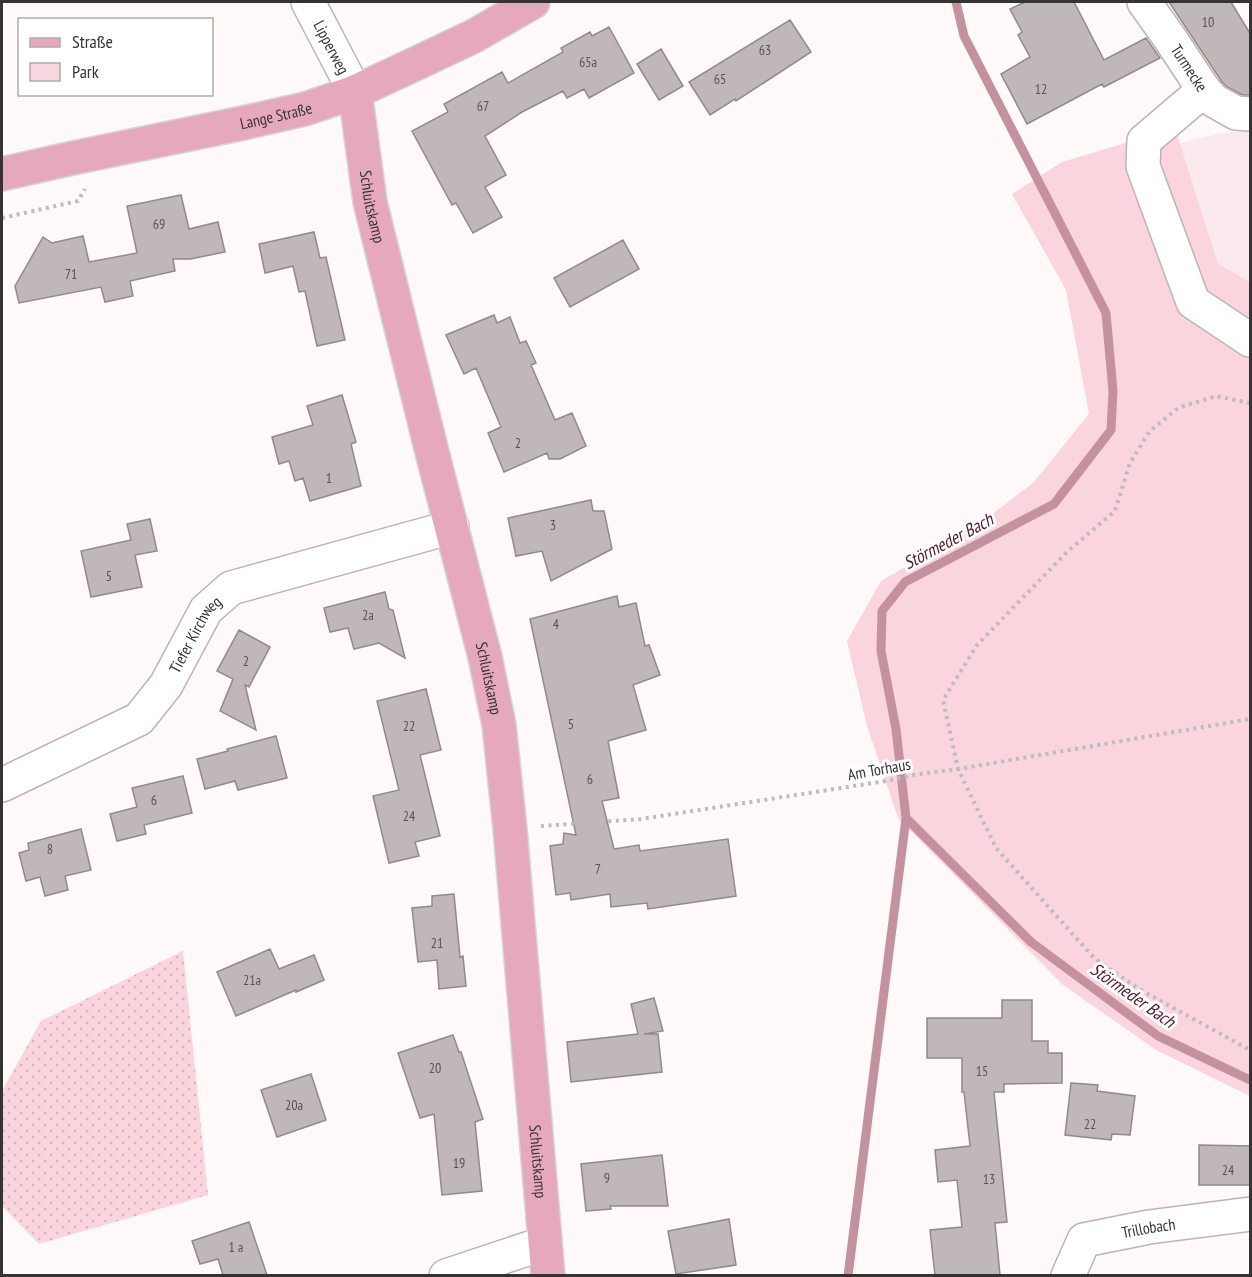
<svg xmlns="http://www.w3.org/2000/svg" width="1252" height="1277" viewBox="0 0 1252 1277" font-family="'PT Sans Narrow',sans-serif">
<style>
.built{fill:#fbe9ed}
.grass{fill:url(#grass-dots)}
.park{fill:#fad5dd}
.lines{fill:none;stroke-linecap:round;stroke-linejoin:round}
.stream{stroke:#c4929e;stroke-width:9}
.building{fill:#c0b7b9;stroke:#91898b;stroke-width:1.5}
.minor-casing{stroke:#bcb4b6;stroke-width:36}
.major-casing{stroke:#d7d6d6;stroke-width:36}
.path{stroke:#bfbabb;stroke-width:4;stroke-dasharray:3 4.5;stroke-linecap:butt}
.minor{stroke:#fff;stroke-width:33}
.major{stroke:#e6a9bb;stroke-width:33}
.labels{text-anchor:middle;dominant-baseline:central;stroke-width:6;stroke-linejoin:round;paint-order:stroke}
.number-label{font-size:14px;fill:#585454}
.street-label{font-size:16px;fill:#363333;stroke:#fff}
.water-label{font-size:18px;font-style:italic;fill:#56182d;stroke:#fff}
</style>
<defs>
<pattern id="grass-dots" width="8" height="8" patternUnits="userSpaceOnUse" patternTransform="scale(1.5)"><rect width="8" height="8" fill="#fad5dd"/><path d="M2 2h.1M6 6h.1" fill="none" stroke="#d7b7be" stroke-width="1.8" stroke-linecap="round"/></pattern>
</defs>
<rect width="100%" height="100%" fill="#fff9fa"/>
<!-- built -->
<path class="built" d="M 1250,130 L 1250,335 L 1109,177 L 1186,141 L 1218,134 Z"/>
<!-- grass -->
<path class="grass" d="M 183,951 L 208,1195 L 39,1244 L 2,1206 L 2,1091 L 41,1021 Z"/>
<!-- park -->
<path class="park" d="M 1175,128 L 1218,264 L 1250,282 L 1250,1096 L 1156,1050 L 1062,984 L 898,818 L 867,726 L 847,641 L 881,581 L 977,526 L 1034,482 L 1089,414 L 1066,290 L 1012,194 L 1062,162 Z"/>
<g class="lines">
<!-- stream -->
<path class="stream" d="M 956,2 L 964,36 L 1106,313 L 1113,391 L 1111,430 L 1054,504 L 905,582 L 882,611 L 881,651 L 896,729 L 906,818 L 1031,942 L 1158,1036 L 1250,1080
M 848,1276 L 906,818"/>
</g>
<!-- building -->
<path class="building" d="M 1025,2 L 1074,2 L 1104,60 L 1146,38 L 1160,58 L 1104,87 L 1102,84 L 1027,124 L 1001,74 L 1030,57 L 1018,35 L 1022,32 L 1010,9 Z
M 1169,2 L 1231,2 L 1251,35 L 1251,95 L 1243,95 L 1227,87 L 1222,82 Z
M 790,20 L 811,52 L 736,101 L 735,99 L 710,115 L 689,82 Z
M 609,27 L 634,73 L 589,98 L 584,89 L 567,98 L 563,91 L 522,112 L 485,136 L 506,175 L 485,187 L 502,217 L 473,233 L 456,203 L 452,205 L 412,131 L 448,112 L 444,104 L 502,72 L 508,83 L 563,52 L 561,48 L 590,32 L 592,36 Z
M 661,49 L 683,86 L 659,100 L 637,64 Z
M 181,195 L 189,229 L 218,222 L 225,252 L 190,259 L 173,259 L 175,271 L 130,281 L 133,296 L 105,302 L 101,287 L 19,303 L 15,286 L 43,237 L 52,243 L 83,236 L 89,262 L 137,253 L 127,206 Z
M 314,232 L 320,258 L 326,257 L 345,340 L 317,346 L 305,291 L 299,292 L 293,266 L 265,273 L 259,244 Z
M 623,240 L 639,269 L 570,307 L 554,278 Z
M 494,315 L 497,323 L 510,317 L 520,343 L 526,341 L 536,363 L 531,365 L 555,420 L 572,413 L 586,446 L 560,459 L 549,459 L 547,453 L 504,472 L 488,433 L 501,427 L 476,368 L 464,374 L 446,335 Z
M 342,395 L 356,442 L 351,444 L 361,486 L 310,501 L 303,478 L 295,481 L 289,461 L 279,464 L 272,437 L 313,425 L 307,406 Z
M 591,500 L 593,511 L 604,511 L 612,549 L 551,581 L 542,551 L 516,556 L 508,518 Z
M 150,519 L 157,551 L 135,555 L 142,587 L 91,597 L 81,551 L 131,540 L 127,524 Z
M 385,592 L 389,609 L 393,610 L 405,658 L 379,643 L 354,649 L 348,628 L 330,632 L 324,608 Z
M 617,596 L 619,607 L 636,603 L 645,646 L 649,645 L 660,675 L 633,685 L 646,730 L 608,741 L 619,798 L 602,801 L 614,849 L 639,845 L 640,851 L 728,839 L 736,896 L 648,909 L 647,903 L 611,907 L 610,894 L 571,900 L 570,893 L 556,895 L 550,846 L 563,844 L 564,833 L 576,835 L 530,619 Z
M 239,630 L 270,647 L 249,687 L 245,685 L 256,730 L 220,711 L 233,679 L 217,671 Z
M 426,689 L 441,750 L 420,755 L 440,836 L 415,842 L 419,856 L 389,863 L 373,796 L 399,790 L 377,701 Z
M 276,736 L 287,778 L 238,790 L 235,781 L 205,789 L 197,759 L 228,751 L 227,749 Z
M 183,776 L 192,813 L 144,825 L 146,834 L 117,841 L 110,814 L 137,807 L 132,788 Z
M 81,829 L 91,870 L 65,876 L 68,890 L 45,896 L 40,877 L 26,881 L 19,853 L 29,850 L 28,843 Z
M 454,894 L 460,957 L 463,956 L 466,986 L 439,989 L 437,960 L 418,962 L 412,908 L 432,906 L 432,896 Z
M 270,949 L 279,969 L 314,955 L 324,980 L 296,992 L 296,990 L 236,1016 L 217,972 Z
M 654,998 L 663,1031 L 644,1034 L 658,1034 L 662,1072 L 571,1082 L 567,1042 L 638,1034 L 631,1004 Z
M 1002,1000 L 1032,1000 L 1032,1041 L 1048,1041 L 1048,1053 L 1062,1053 L 1062,1083 L 1004,1084 L 1004,1092 L 994,1092 L 1007,1222 L 995,1223 L 1000,1275 L 935,1275 L 930,1230 L 962,1227 L 957,1180 L 938,1182 L 935,1150 L 970,1146 L 964,1092 L 962,1092 L 962,1058 L 927,1058 L 927,1018 L 1002,1018 Z
M 453,1035 L 459,1052 L 461,1052 L 483,1119 L 475,1122 L 482,1191 L 442,1195 L 434,1114 L 420,1118 L 398,1053 Z
M 311,1074 L 326,1120 L 277,1137 L 261,1090 Z
M 1071,1083 L 1098,1085 L 1097,1091 L 1135,1096 L 1130,1135 L 1112,1134 L 1111,1140 L 1065,1135 Z
M 1199,1145 L 1251,1146 L 1251,1185 L 1199,1185 Z
M 662,1155 L 668,1206 L 610,1206 L 611,1209 L 586,1211 L 581,1164 Z
M 729,1219 L 736,1265 L 676,1274 L 668,1231 Z
M 249,1222 L 267,1275 L 223,1275 L 218,1259 L 200,1264 L 192,1241 Z"/>
<g class="lines">
<!-- minor casing -->
<g class="minor-casing">
<g id="minor">
<path id="s1" d="M 308,2 L 355,92"/>
<path id="s2" d="M 1144,2 L 1169,37 L 1204,90 L 1213,100 L 1236,113 L 1250,114"/>
<path d="M 1204,90 L 1144,141 L 1143,166 L 1193,302 L 1250,340"/>
<path id="s3" d="M 2,785 L 139,719 L 166,685 L 206,610 L 231,588 L 452,527"/>
<path d="M 446,1276 L 545,1243"/>
<path id="s4" d="M 1068,1276 L 1084,1240 L 1149,1227 L 1250,1214"/>
</g>
</g>
<!-- major casing -->
<g class="major-casing">
<g id="major">
<path id="s5" d="M 355,92 L 370,202 L 433,456 L 485,657 L 499,725 L 510,829 L 548,1276"/>
<path id="s6" d="M 2,174 L 73,158 L 243,123 L 305,109 L 355,92 L 415,64 L 474,36 L 533,2"/>
</g>
</g>
<!-- path -->
<path class="path" d="M 2,218 L 78,201 L 85,189
M 1250,403 L 1216,396 L 1178,408 L 1149,432 L 1130,463 L 1115,511 L 1067,552 L 977,645 L 943,700 L 958,769 L 996,848 L 1094,958 L 1139,989 L 1250,1050
M 541,826 L 641,819 L 886,781 L 919,774 L 958,769 L 1250,719"/>
<!-- minor -->
<use href="#minor" class="minor"/>
<!-- major -->
<use href="#major" class="major"/>
</g>
<g class="labels">
<!-- number labels -->
<g class="number-label">
<text x="1208" y="22">10</text>
<text x="765" y="50">63</text>
<text x="588" y="62">65a</text>
<text x="720" y="79">65</text>
<text x="1041" y="89">12</text>
<text x="483" y="106">67</text>
<text x="159" y="224">69</text>
<text x="71" y="274">71</text>
<text x="518" y="443">2</text>
<text x="329" y="478">1</text>
<text x="553" y="525">3</text>
<text x="109" y="576">5</text>
<text x="368" y="615">2a</text>
<text x="556" y="624">4</text>
<text x="246" y="661">2</text>
<text x="571" y="724">5</text>
<text x="409" y="726">22</text>
<text x="590" y="779">6</text>
<text x="154" y="800">6</text>
<text x="409" y="816">24</text>
<text x="50" y="849">8</text>
<text x="598" y="869">7</text>
<text x="437" y="943">21</text>
<text x="252" y="980">21a</text>
<text x="435" y="1068">20</text>
<text x="982" y="1071">15</text>
<text x="294" y="1105">20a</text>
<text x="1090" y="1124">22</text>
<text x="459" y="1163">19</text>
<text x="1228" y="1170">24</text>
<text x="607" y="1178">9</text>
<text x="989" y="1179">13</text>
<text x="236" y="1247">1 a</text>
</g>
<!-- street labels -->
<g class="street-label">
<text stroke="none"><textPath href="#s1" startOffset="51">Lipperweg</textPath></text>
<text stroke="none"><textPath href="#s2" startOffset="80">Turmecke</textPath></text>
<text stroke="none"><textPath href="#s6" startOffset="280">Lange Straße</textPath></text>
<text stroke="none"><textPath href="#s5" startOffset="116">Schluitskamp</textPath></text>
<text stroke="none"><textPath href="#s3" startOffset="254">Tiefer Kirchweg</textPath></text>
<text stroke="none"><textPath href="#s5" startOffset="602">Schluitskamp</textPath></text>
<text transform="translate(879 769) rotate(-10)">Am Torhaus</text>
<text stroke="none"><textPath href="#s5" startOffset="1088">Schluitskamp</textPath></text>
<text stroke="none"><textPath href="#s4" startOffset="105">Trillobach</textPath></text>
</g>
<!-- water labels -->
<g class="water-label">
<text transform="translate(948 541) rotate(-28)">Störmeder Bach</text>
<text transform="translate(1133 995) rotate(35)">Störmeder Bach</text>
</g>
</g>
<!-- border -->
<rect width="1252" height="1277" fill="none" stroke="#363333" stroke-width="6"/>
<!-- legend -->
<rect x="18" y="18" width="195" height="78" fill="#ffffff" stroke="#afadad" stroke-width="1.5"/>
<rect x="30" y="38" width="30" height="9" fill="#e6a9bb" stroke="#afadad" stroke-width="1.5"/>
<text x="72" y="48" font-size="18" fill="#363333">Straße</text>
<rect x="30" y="63" width="30" height="18" fill="#fad5dd" stroke="#afadad" stroke-width="1.5"/>
<text x="72" y="78" font-size="18" fill="#363333">Park</text>
</svg>
